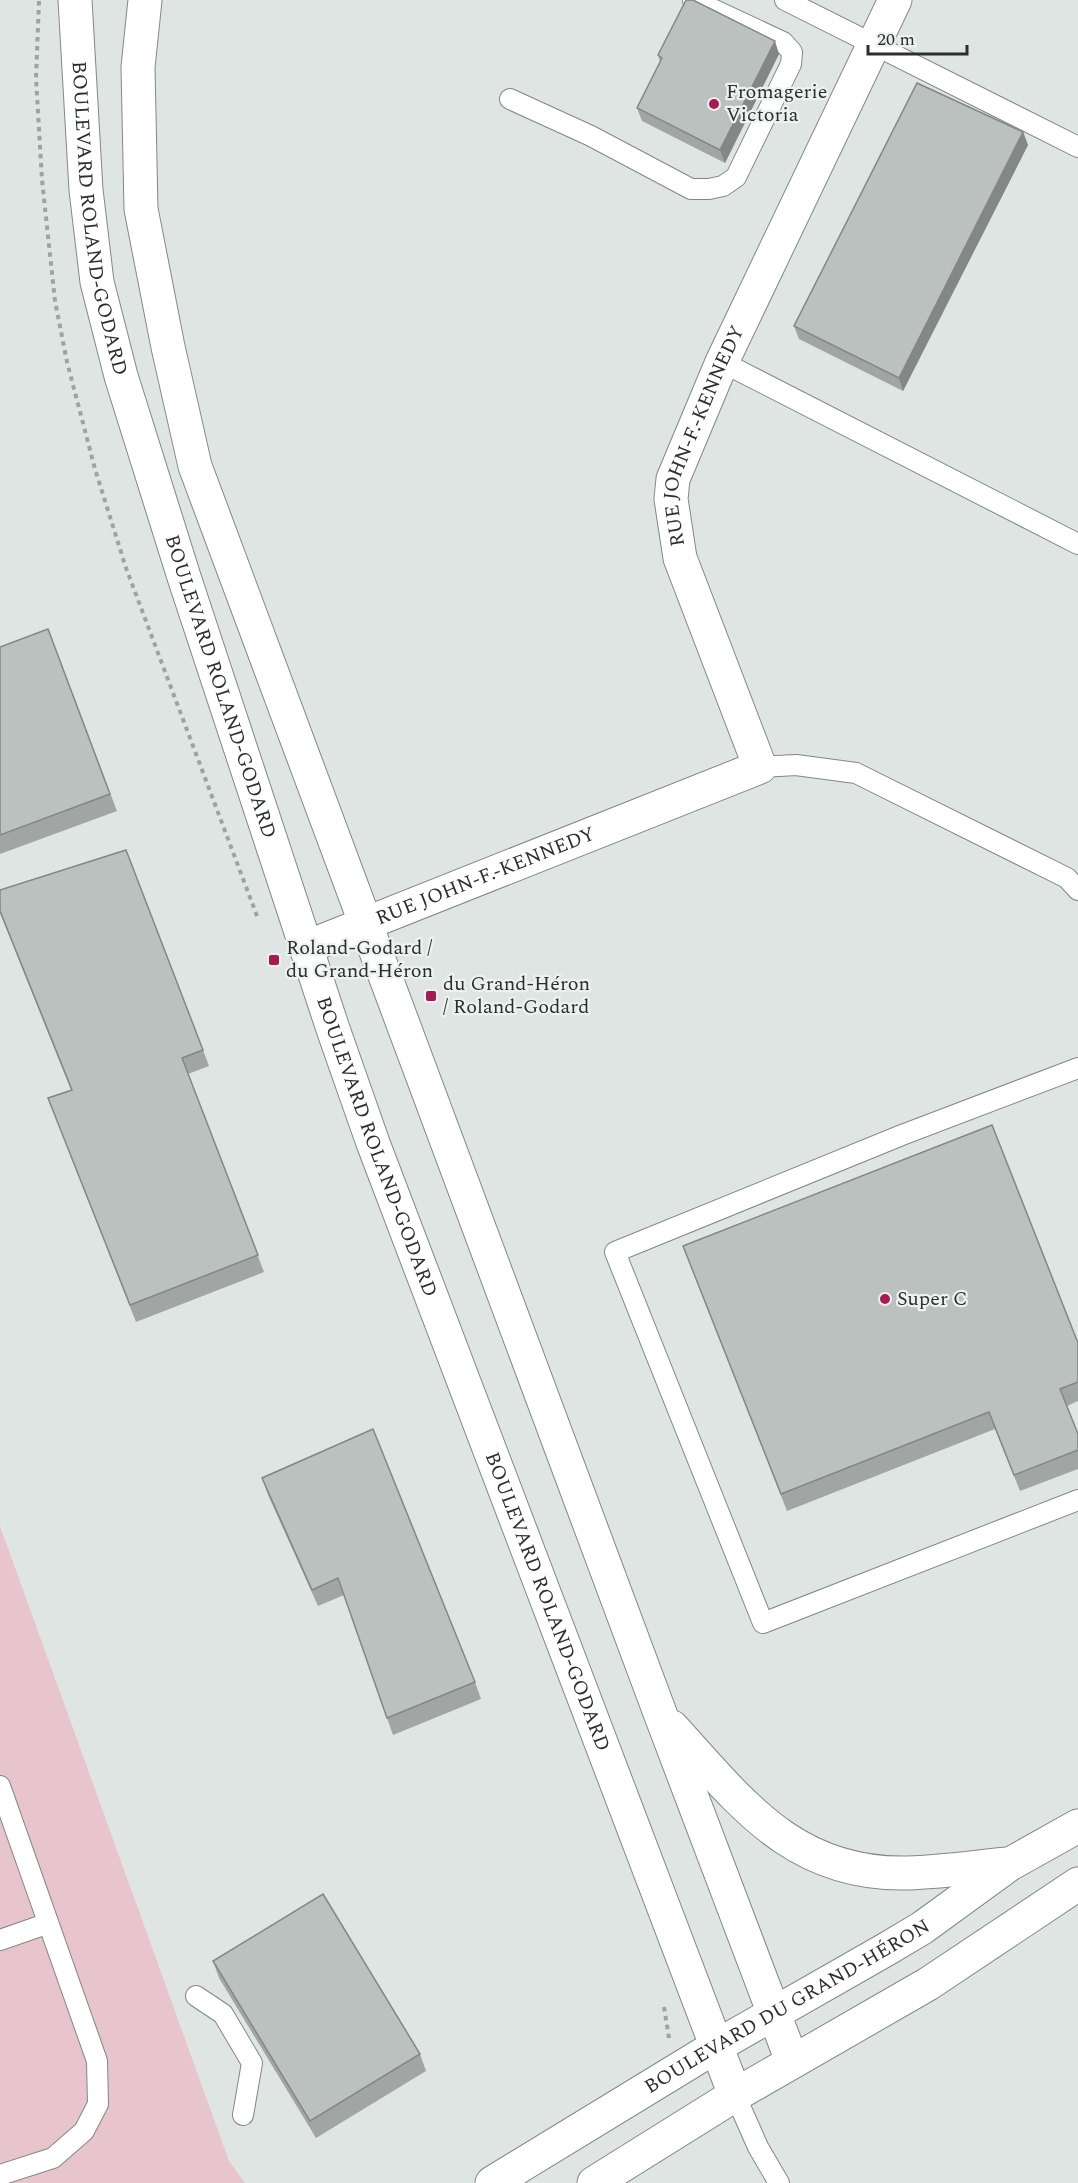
<svg xmlns="http://www.w3.org/2000/svg" width="1078" height="2183" viewBox="0 0 1078 2183" font-family="Spectral,serif">
<style>
.green{fill:#e8c4cc}
.lines{fill:none;stroke-linecap:round;stroke-linejoin:round}
.service-casing{stroke:#828886;stroke-width:22}
.minor-casing{stroke:#828886;stroke-width:35}
.tertiary-casing{stroke:#828886;stroke-width:35}
.path{stroke:#9ea3a1;stroke-width:4;stroke-dasharray:4.5 4.5;stroke-linecap:butt}
.service{stroke:#fff;stroke-width:20}
.minor{stroke:#fff;stroke-width:33}
.tertiary{stroke:#fff;stroke-width:33}
.wall{fill:#a1a6a4}
.shaded-wall{fill:#838786}
.building{fill:#bbc1bf;stroke:#838786;stroke-width:1.5}
.poi-dot{fill:#a91954;stroke:#ebf2f0;stroke-width:2}
.labels{text-anchor:middle;dominant-baseline:central;stroke-width:4.5;stroke-linejoin:round;paint-order:stroke}
.poi-label{font-size:20px;fill:#2d2f2e;stroke:#ebf2f0;text-anchor:start}
.street-label{font-size:20px;fill:#2d2f2e;stroke:#ebf2f0}
</style>
<rect width="100%" height="100%" fill="#dee5e3"/>
<!-- green -->
<path class="green" d="M 0,1526 L 229,2161 L 245,2183 L 0,2183 Z"/>
<g class="lines">
<!-- service casing -->
<g class="service-casing">
<path id="service" d="M 785,0 L 1078,147
M 510,99 L 591,136 L 691,189 L 709,189 L 723,186 L 736,177 L 791,64 L 792,52 L 783,42 L 693,0
M 722,362 L 1078,544
M 760,767 L 796,765 L 856,773 L 1067,878 L 1078,890
M 1078,1068 L 902,1135 L 615,1252 L 763,1623 L 1078,1500
M 0,1786 L 97,2061 L 98,2104 L 84,2131 L 53,2158 L 0,2175
M 0,1940 L 46,1924
M 196,1996 L 223,2014 L 252,2063 L 243,2115
M 735,2095 L 758,2147 L 779,2183"/>
</g>
<!-- minor casing -->
<g class="minor-casing">
<g id="minor">
<path id="s1" d="M 307,947 L 760,767 L 680,558 L 671,499 L 673,479 L 722,362 L 895,0"/>
</g>
</g>
<!-- tertiary casing -->
<g class="tertiary-casing">
<g id="tertiary">
<path id="s2" d="M 75,0 L 86,190 L 97,282 L 121,376 L 184,577 L 333,1029 L 373,1143 L 735,2095"/>
<path d="M 145,0 L 138,67 L 141,209 L 168,347 L 195,466 L 660,1713 L 792,2061"/>
<path d="M 672,1727 C 741,1803 794,1876 908,1873 C 941,1872 975,1867 1008,1864"/>
<path id="s3" d="M 492,2183 L 715,2047 L 885,1950 L 922,1928 L 1010,1864 L 1078,1826"/>
<path d="M 594,2183 L 735,2095 L 928,1984 L 1078,1884"/>
</g>
</g>
<!-- path -->
<path class="path" d="M 39,1 L 36,78 L 42,180 L 55,301 L 67,362 L 95,469 L 126,568 L 257,916
M 664,2007 L 669,2038"/>
<!-- service -->
<use href="#service" class="service"/>
<!-- minor -->
<use href="#minor" class="minor"/>
<!-- tertiary -->
<use href="#tertiary" class="tertiary"/>
</g>
<!-- wall -->
<path class="wall" d="M 779,54 L 725,163 L 642,121 L 637,108 L 660,62 L 658,55 Z
M 1023,132 L 1028,145 L 903,391 L 799,339 L 794,326 Z
M 48,629 L 117,811 L 0,854 L 0,647 Z
M 0,890 L 203,1050 L 209,1066 L 188,1074 L 264,1272 L 136,1322 L 48,1098 L 71,1090 L 0,913 Z
M 683,1246 L 1078,1343 L 1078,1401 L 1067,1406 L 1078,1434 L 1078,1469 L 1020,1491 L 995,1429 L 787,1511 Z
M 262,1478 L 475,1682 L 481,1699 L 393,1735 L 344,1595 L 318,1606 L 268,1495 Z
M 213,1961 L 420,2054 L 426,2071 L 316,2138 L 219,1978 Z"/>
<!-- shaded-wall -->
<path class="shaded-wall" d="M 775,41 L 779,54 L 725,163 L 720,150 Z
M 1023,132 L 1028,145 L 903,391 L 899,378 Z"/>
<!-- building -->
<path class="building" d="M 686,0 L 693,0 L 775,41 L 720,150 L 637,108 L 662,58 L 658,55 Z
M 917,83 L 1023,132 L 899,378 L 794,326 Z
M 48,629 L 110,794 L 0,835 L 0,647 Z
M 126,850 L 203,1050 L 182,1058 L 258,1255 L 130,1305 L 48,1098 L 72,1090 L 0,911 L 0,890 Z
M 992,1125 L 1078,1343 L 1078,1382 L 1060,1389 L 1078,1434 L 1078,1450 L 1014,1475 L 989,1412 L 781,1494 L 683,1246 Z
M 373,1429 L 475,1682 L 387,1718 L 338,1578 L 312,1590 L 262,1478 Z
M 323,1894 L 420,2054 L 310,2121 L 213,1961 Z"/>
<!-- markers -->
<g class="poi-dot">
<circle cx="714" cy="104" r="6"/>
<rect x="268" y="954" width="12" height="12" rx="3"/>
<rect x="425" y="990" width="12" height="12" rx="3"/>
<circle cx="885" cy="1299" r="6"/>
</g>
<g class="labels">
<!-- poi labels -->
<g class="poi-label">
<text x="726" y="92">Fromagerie<tspan x="726" dy="23">Victoria</tspan></text>
<text x="286" y="948">Roland-Godard /<tspan x="286" dy="23">du Grand-Héron</tspan></text>
<text x="443" y="984">du Grand-Héron<tspan x="443" dy="23">/ Roland-Godard</tspan></text>
<text x="897" y="1299">Super C</text>
</g>
<!-- street labels -->
<g class="street-label">
<text stroke="none"><textPath href="#s2" startOffset="220">BOULEVARD ROLAND-GODARD</textPath></text>
<text stroke="none"><textPath href="#s1" startOffset="840">RUE JOHN-F.-KENNEDY</textPath></text>
<text stroke="none"><textPath href="#s2" startOffset="706">BOULEVARD ROLAND-GODARD</textPath></text>
<text stroke="none"><textPath href="#s1" startOffset="192">RUE JOHN-F.-KENNEDY</textPath></text>
<text stroke="none"><textPath href="#s2" startOffset="1192">BOULEVARD ROLAND-GODARD</textPath></text>
<text stroke="none"><textPath href="#s2" startOffset="1678">BOULEVARD ROLAND-GODARD</textPath></text>
<text stroke="none"><textPath href="#s3" startOffset="344">BOULEVARD DU GRAND-HÉRON</textPath></text>
</g>
</g>
<!-- scale -->
<path d="M868 45v9h99v-9" fill="none" stroke="#2d2f2e" stroke-width="3"/>
<text x="877" y="45" font-size="18" fill="#2d2f2e" stroke="#ebf2f0" stroke-width="4.5" paint-order="stroke">20 m</text>
</svg>
